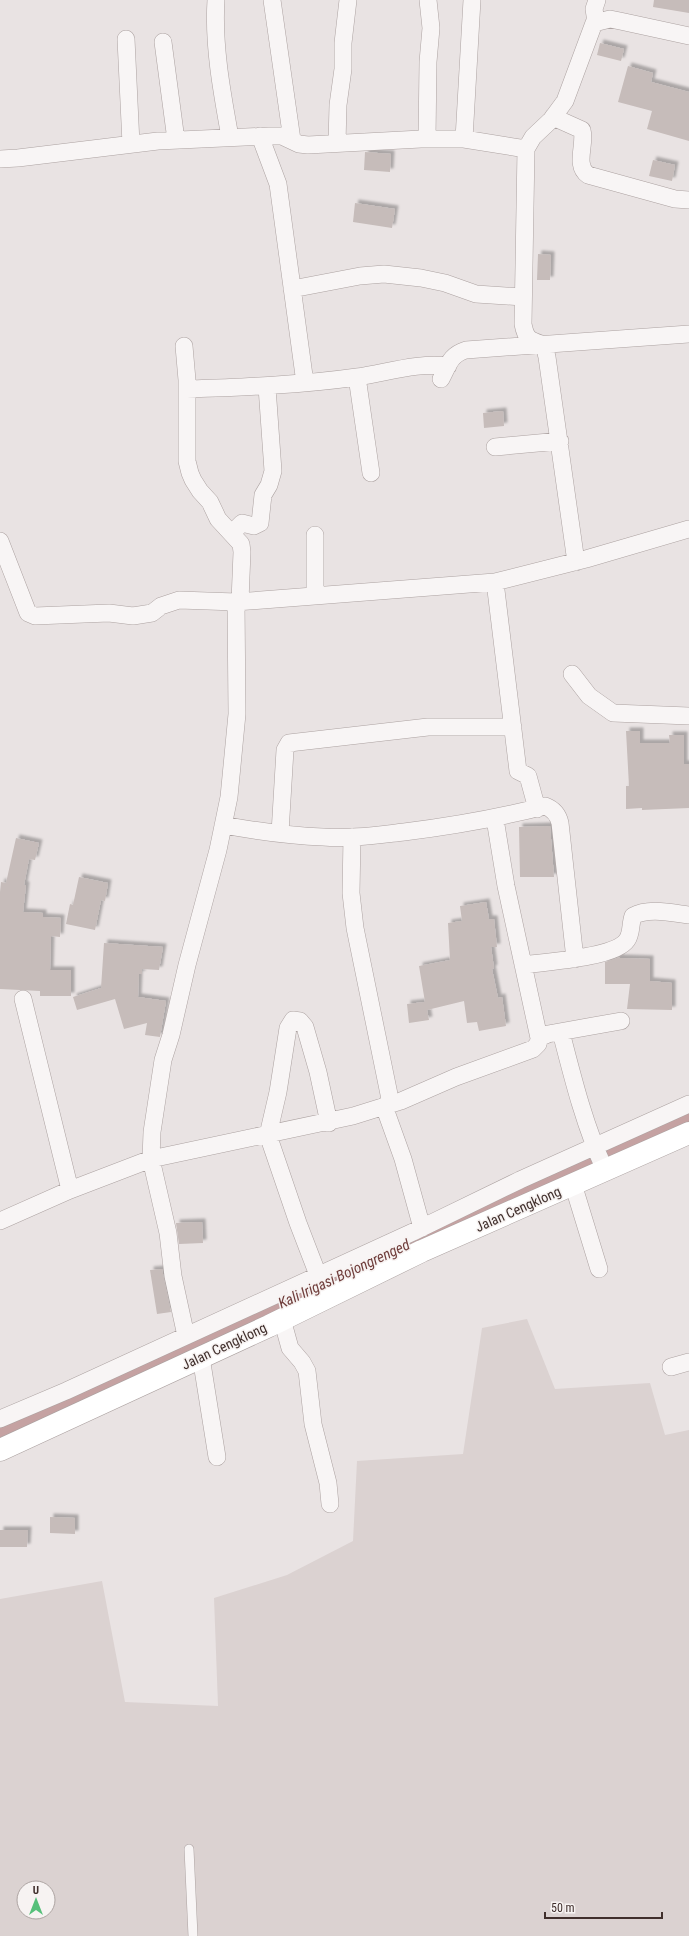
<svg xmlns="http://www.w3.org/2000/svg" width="689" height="1936" viewBox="0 0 689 1936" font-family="'Roboto Condensed',sans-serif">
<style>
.built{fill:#dbd2d1;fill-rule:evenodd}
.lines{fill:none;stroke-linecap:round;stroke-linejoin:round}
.canal{stroke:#c5a2a2;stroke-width:16}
.building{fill:#c6bcba;filter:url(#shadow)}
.lane-casing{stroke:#aca2a1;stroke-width:10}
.street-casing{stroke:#aca2a1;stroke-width:18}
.secondary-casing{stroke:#aca2a1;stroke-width:23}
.lane{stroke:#f8f5f5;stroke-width:9}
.street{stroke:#f8f5f5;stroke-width:17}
.secondary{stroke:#fff;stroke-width:22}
.labels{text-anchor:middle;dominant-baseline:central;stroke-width:3;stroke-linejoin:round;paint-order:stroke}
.street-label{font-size:14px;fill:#402f2c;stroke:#f7f3f2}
.water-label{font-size:15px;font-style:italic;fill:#6f3d3b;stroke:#f7f3f2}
</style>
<defs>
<filter id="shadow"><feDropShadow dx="3.5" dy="-3.5" stdDeviation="1" flood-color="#0004"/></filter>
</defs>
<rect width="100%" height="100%" fill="#e9e3e3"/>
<!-- built -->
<path class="built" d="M 527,1319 L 555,1389 L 650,1383 L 665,1435 L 689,1430 L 689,1936 L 0,1936 L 0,1599 L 102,1581 L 125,1702 L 218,1706 L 214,1598 L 287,1575 L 353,1541 L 357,1461 L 463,1454 L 482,1328 ZM 24,1888 L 48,1888 L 48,1912 L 24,1912 Z"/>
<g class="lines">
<!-- canal -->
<path class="canal" d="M 0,1432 L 689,1116"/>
</g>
<!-- building -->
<path class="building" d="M 654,0 L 689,0 L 689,13 L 653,7 Z
M 600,43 L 624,49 L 621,61 L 597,55 Z
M 628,66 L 653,73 L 651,82 L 689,92 L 689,141 L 647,129 L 652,111 L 618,102 Z
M 365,152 L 391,154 L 390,172 L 364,170 Z
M 653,160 L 675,165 L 672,181 L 649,176 Z
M 355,203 L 395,209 L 392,228 L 353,222 Z
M 538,254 L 551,255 L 550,280 L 537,280 Z
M 503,411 L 504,426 L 484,428 L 483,413 Z
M 626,731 L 640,731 L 640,743 L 670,743 L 669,735 L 684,735 L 684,764 L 689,764 L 689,808 L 642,810 L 642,808 L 626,809 L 626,786 L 629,786 Z
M 550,826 L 554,877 L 520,877 L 519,827 Z
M 16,838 L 39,843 L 35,860 L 29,859 L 24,885 L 26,885 L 23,912 L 43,913 L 43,917 L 61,918 L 60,937 L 51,936 L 50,970 L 71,970 L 71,996 L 40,996 L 40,991 L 0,989 L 0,892 L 1,882 L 6,883 Z
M 79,877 L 108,883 L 105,901 L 101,900 L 95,930 L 66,924 L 70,904 L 73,905 Z
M 486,902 L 489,919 L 494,919 L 497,947 L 491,947 L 494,968 L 492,969 L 498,998 L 502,997 L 506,1026 L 479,1031 L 477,1022 L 467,1023 L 464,1001 L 427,1010 L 429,1020 L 409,1023 L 407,1004 L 425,1002 L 419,966 L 450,960 L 448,923 L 462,921 L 460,906 Z
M 104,943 L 163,947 L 159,970 L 142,969 L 142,974 L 139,974 L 138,997 L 166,1001 L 160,1037 L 145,1035 L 147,1023 L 124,1029 L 115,999 L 77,1010 L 73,997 L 101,988 Z
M 620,957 L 620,958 L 650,959 L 650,981 L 672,983 L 672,1010 L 627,1009 L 630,984 L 605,984 L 605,962 Z
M 202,1222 L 203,1243 L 179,1244 L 176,1223 Z
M 162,1269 L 171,1312 L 157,1314 L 150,1270 Z
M 50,1517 L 75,1518 L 75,1534 L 50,1533 Z
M 0,1530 L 28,1530 L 27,1547 L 0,1547 Z"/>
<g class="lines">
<!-- lane casing -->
<g class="lane-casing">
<path id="lane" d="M 189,1849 L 193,1936"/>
</g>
<!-- street casing -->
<g class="street-casing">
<path id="street" d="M 216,0 C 213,45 222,93 230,137
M 272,0 L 292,140
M 596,22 L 594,9 L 597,0
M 126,39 L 131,144
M 163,42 L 176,140
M 553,117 L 582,130 C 586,144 574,165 588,175 L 675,199 L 689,200
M 260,136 L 278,184 L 305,383
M 427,139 L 428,62 L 431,28 L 428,0
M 464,139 L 472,0
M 337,143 L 338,105 L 343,69 L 343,43 L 348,0
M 526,149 L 533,137 L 551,120 L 565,101 L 594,23 L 610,19 L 620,21 L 689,36
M 0,159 L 18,158 L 158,141 L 269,136 L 282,136 L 299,144 L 308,145 L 421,139 L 464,139 L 526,149 L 523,324 C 526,340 530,340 544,345 L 547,357 L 576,562
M 292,289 L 360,276 L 384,274 L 421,278 L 445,283 L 476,294 L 523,297
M 184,346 L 187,380 L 187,461 L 190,473 L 193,480 L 200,491 L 210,502 L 218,519 L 241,544 L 242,552 L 240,601
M 357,377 L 371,473
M 441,379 C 449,364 450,355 466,350 L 689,334
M 187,389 C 244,387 301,385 357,377 C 386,373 418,362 448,366
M 495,447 L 560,441
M 232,533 L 242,523 L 254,526 L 260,523 L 263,495 L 269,485 L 273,471 L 267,387
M 315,535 L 315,595
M 0,541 L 28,613 L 35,616 L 109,613 L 133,616 L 152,613 L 161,606 L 179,600 L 236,602 L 495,582 L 586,559 L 689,529
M 495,582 L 518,771 L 528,776 L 537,809
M 572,674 L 589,696 L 613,713 L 689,716
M 495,819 L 506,886 L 539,1038
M 223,825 C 256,831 289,836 323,837 C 350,839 377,835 404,832 C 452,826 498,818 545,806 C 553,809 558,814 560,823 L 575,959
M 280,833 L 285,750 L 289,743 L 428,727 L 513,727
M 352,837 L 351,893 L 355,928 L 391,1104
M 523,965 C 544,962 615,958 627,940 C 632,933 630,924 633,916 C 648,907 673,913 689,915
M 23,999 L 70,1190
M 561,1032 C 573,1079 585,1127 605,1170
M 384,1106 L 403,1159 L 422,1228
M 573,1184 L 599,1269
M 0,1221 L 70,1190 L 151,1159 L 353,1116 L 401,1101 L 456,1077 L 533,1049 L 538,1044 L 539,1038 L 548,1034 L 621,1021
M 318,1275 L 298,1223 L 268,1135 L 278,1092 L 288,1028 L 293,1020 L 300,1021 L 305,1027 L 318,1072 L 329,1123
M 282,1319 L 290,1348 L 302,1362 L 307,1371 L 313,1424 L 328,1483 L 330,1504
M 186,1336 L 173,1276 L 168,1233 L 151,1159 L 152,1132 L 163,1060 L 171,1035 L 187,965 L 218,850 L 229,797 L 237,714 L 236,602
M 201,1357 L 217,1457
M 671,1367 L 689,1362
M 0,1419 L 66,1391 L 413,1232 L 520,1180 L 689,1104"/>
</g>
<!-- secondary casing -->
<g class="secondary-casing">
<path id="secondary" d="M 0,1450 L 269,1326 L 422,1251 L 689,1133"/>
</g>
<!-- lane -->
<use href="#lane" class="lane"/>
<!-- street -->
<use href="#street" class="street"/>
<!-- secondary -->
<use href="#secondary" class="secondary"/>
</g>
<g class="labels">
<!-- street labels -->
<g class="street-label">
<text transform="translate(518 1209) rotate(-24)">Jalan Cengklong</text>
<text transform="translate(224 1346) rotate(-25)">Jalan Cengklong</text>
</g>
<!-- water labels -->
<g class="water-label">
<text transform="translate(344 1274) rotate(-25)">Kali Irigasi Bojongrenged</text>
</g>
</g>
<!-- north arrow -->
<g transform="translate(36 1900)"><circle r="19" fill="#f7f3f2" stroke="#aea5a3"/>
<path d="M0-3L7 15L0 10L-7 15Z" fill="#56c07a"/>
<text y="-6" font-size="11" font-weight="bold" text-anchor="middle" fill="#402f2c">U</text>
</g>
<!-- scale -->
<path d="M545 1912v6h117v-6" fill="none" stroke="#402f2c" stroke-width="2"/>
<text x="551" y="1912" font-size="12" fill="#402f2c" stroke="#f7f3f2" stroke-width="3" paint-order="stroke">50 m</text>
</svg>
